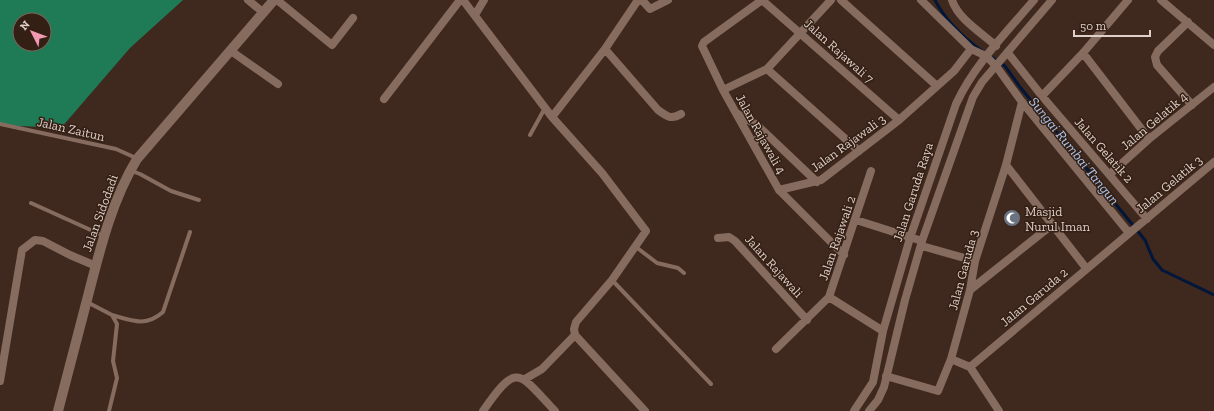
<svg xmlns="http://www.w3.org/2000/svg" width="1214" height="411" viewBox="0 0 1214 411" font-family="'Zilla Slab',serif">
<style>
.forest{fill:#1e7b55;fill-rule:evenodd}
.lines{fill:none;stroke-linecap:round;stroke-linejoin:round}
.stream{stroke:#00163a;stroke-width:3}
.service{stroke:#866c5f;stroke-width:4}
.minor{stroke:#866c5f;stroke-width:8}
.tertiary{stroke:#866c5f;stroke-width:10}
.labels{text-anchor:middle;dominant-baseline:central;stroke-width:3;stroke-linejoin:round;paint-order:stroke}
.street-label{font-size:13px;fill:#dfd0c9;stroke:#341f14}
.poi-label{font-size:13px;fill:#dfd0c9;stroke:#341f14;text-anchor:start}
.water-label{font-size:14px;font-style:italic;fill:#a9c5ed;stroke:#341f14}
</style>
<rect width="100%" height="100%" fill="#3f281d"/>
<!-- forest -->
<path class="forest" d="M 0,0 L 183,0 L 130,48 L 61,128 L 0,125 ZM 20,20 L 44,20 L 44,44 L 20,44 Z"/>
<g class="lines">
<!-- stream -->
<path class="stream" d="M 935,0 C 945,20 964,38 982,51
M 990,56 L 1005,66 L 1020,87 L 1145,240 L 1153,259 L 1162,270 L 1214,295"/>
<!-- service -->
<path class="service" d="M 0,124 L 116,149 L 136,158
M 530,135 L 545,108
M 132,171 L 140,174 L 171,191 L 199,200
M 31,203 L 104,236
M 636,247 L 657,263 L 678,268 L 684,273
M 612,280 L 711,384
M 87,302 L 112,315 L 117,324 L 113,361 L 117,378 L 109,411
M 112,315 C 133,321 146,327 163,312 L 190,232"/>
<!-- minor -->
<path class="minor" d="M 248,0 L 264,13
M 277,0 L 332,45 L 353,18
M 463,0 L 552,117 L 602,173 L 646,231 L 612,280 L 576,322 L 574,329 L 575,335 L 645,411
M 642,0 L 650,9 L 668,0
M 762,0 L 704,42 L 702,46 L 723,90 L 779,190 L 844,255
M 762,0 L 899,120
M 841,0 L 937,86
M 921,0 L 971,49 L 986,56 L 996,66 L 1022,102 L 1129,233
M 952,0 C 958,19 982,33 996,46
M 1161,0 L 1214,45
M 475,15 L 484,0
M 1188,22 L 1158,51 L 1155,57 L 1157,65 L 1192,105
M 605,49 L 658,110 C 666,116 671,120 681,114
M 231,51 L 278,84
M 1008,53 L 1042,96 L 1147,219
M 1083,53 L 1149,139
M 767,69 L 859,151
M 723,90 L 767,69 L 831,0
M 1042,96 L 1083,53 L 1128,0
M 384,99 L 460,0
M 736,113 L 757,125 L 817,182
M 552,117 L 605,49 L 638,0
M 753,143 L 762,135 L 768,136
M 1006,165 L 1086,268
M 871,171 L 829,297 L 883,331
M 1110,174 L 1149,139 L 1214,87
M 779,190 L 821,180 L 899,120 L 954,71 L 971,49
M 856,220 L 922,241
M 718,238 L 729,237 L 735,241 L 807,320
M 922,246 L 975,261
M 970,290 L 1053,224
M 776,349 L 829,297
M 951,359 L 970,367
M 970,367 L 1214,162
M 970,367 L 999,411
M 886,376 L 938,391 L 951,359 L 970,290 L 975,261 L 1006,165 L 1022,102
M 525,379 L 542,369 L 575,335
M 0,381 L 22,250 L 35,240 L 43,241 L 70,255 L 96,266
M 483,411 C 518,361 518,372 555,411
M 854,411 L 873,382 L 883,331 L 910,238 L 956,104 C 974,65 1006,33 1034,0
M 869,411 L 878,400 L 884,387 L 905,300 L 922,241 L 973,97 L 982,82 L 1052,0"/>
<!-- tertiary -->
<path class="tertiary" d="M 58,411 C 68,373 78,334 88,296 C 100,249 112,200 137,159 L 274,0"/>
</g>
<!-- icons -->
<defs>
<g id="mosque-disc" transform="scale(0.9)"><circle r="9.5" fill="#6b7280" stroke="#341f14"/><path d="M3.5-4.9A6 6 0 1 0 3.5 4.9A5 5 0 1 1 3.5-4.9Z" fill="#fff"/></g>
</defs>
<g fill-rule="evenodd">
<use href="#mosque-disc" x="1012" y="218"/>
</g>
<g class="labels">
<!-- street labels -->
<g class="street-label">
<text transform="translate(839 51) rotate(42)">Jalan Rajawali 7</text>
<text transform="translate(1154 121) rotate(-40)">Jalan Gelatik 4</text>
<text transform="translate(71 129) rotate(13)">Jalan Zaitun</text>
<text transform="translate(761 134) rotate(61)">Jalan Rajawali 4</text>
<text transform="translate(848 143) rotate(-36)">Jalan Rajawali 3</text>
<text transform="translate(1104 150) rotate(49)">Jalan Gelatik 2</text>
<text transform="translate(1169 184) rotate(-40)">Jalan Gelatik 3</text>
<text transform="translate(913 192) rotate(-72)">Jalan Garuda Raya</text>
<text transform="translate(100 213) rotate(-70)">Jalan Sidodadi</text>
<text transform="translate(837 238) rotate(-71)">Jalan Rajawali 2</text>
<text transform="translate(774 266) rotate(48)">Jalan Rajawali</text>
<text transform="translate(963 270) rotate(-75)">Jalan Garuda 3</text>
<text transform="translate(1034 297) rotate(-40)">Jalan Garuda 2</text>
</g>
<!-- poi labels -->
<g class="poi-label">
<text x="1025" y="211">Masjid<tspan x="1025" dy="15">Nurul Iman</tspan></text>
</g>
<!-- water labels -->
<g class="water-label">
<text transform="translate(1074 151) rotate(51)">Sungai Rumbai Tangun</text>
</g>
</g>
<!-- north arrow -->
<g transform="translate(32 32) rotate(312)"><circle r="19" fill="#341f14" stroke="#78665c"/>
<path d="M0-3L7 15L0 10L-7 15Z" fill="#f19ab2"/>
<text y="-6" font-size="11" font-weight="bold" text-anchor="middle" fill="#dfd0c9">N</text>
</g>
<!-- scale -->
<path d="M1074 30v6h76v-6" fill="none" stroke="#dfd0c9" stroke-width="2"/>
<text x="1080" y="30" font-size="12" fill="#dfd0c9" stroke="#341f14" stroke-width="3" paint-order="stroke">50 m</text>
</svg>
